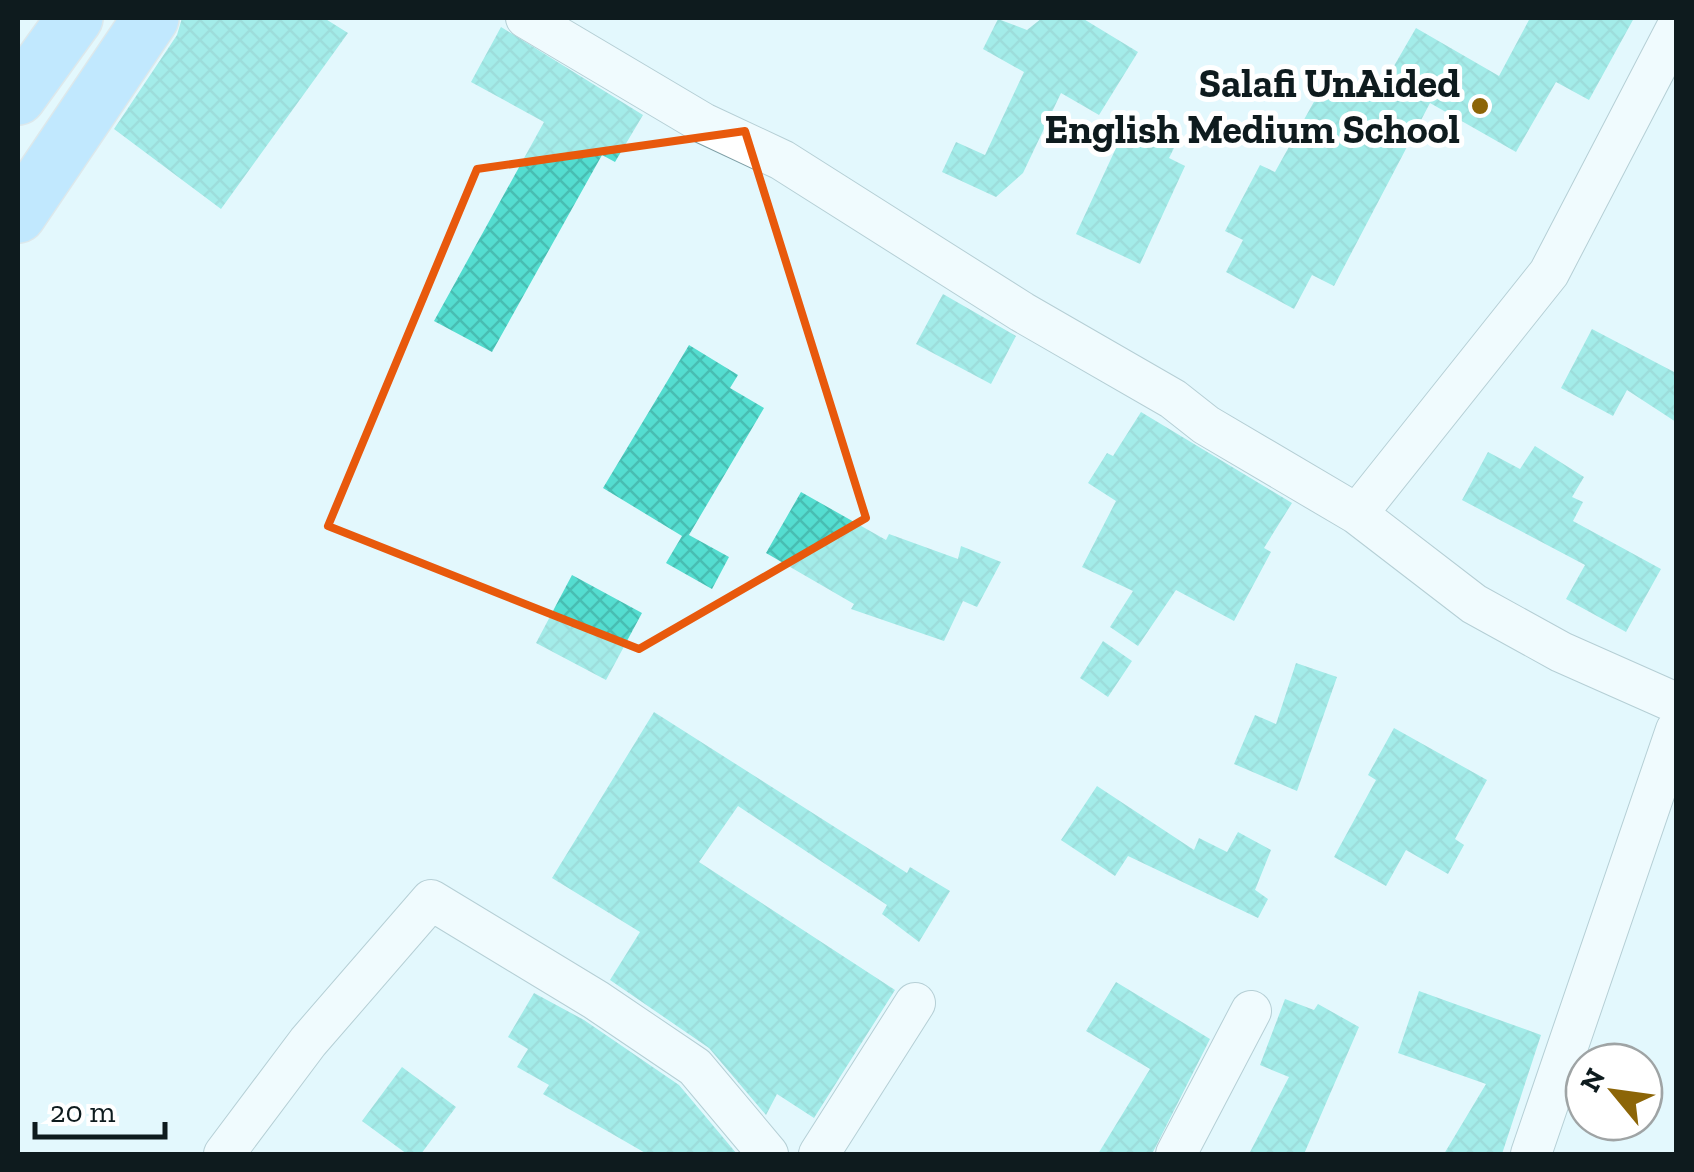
<svg xmlns="http://www.w3.org/2000/svg" width="1694" height="1172" viewBox="0 0 1694 1172" font-family="'Zilla Slab',serif">
<style>
.building{fill:url(#building-cross-hatch)}
.lines{fill:none;stroke-linecap:round;stroke-linejoin:round}
.minor-casing{stroke:#7d9ea5;stroke-width:42}
.trunk-casing{stroke:#d4d6d6;stroke-width:58}
.minor{stroke:#fff;stroke-width:40}
.trunk{stroke:#97d4fe;stroke-width:55}
.marked{fill:none;stroke:#e8590c;stroke-width:8;stroke-linejoin:round}
.poi-dot{fill:#8c6507;stroke:#fff;stroke-width:4}
.labels{text-anchor:middle;dominant-baseline:central;stroke-width:10;stroke-linejoin:round;paint-order:stroke}
.poi-label{font-size:40px;font-weight:bold;fill:#0e1b1e;stroke:#fff;text-anchor:end}
</style>
<defs>
<pattern id="building-cross-hatch" width="8" height="8" patternUnits="userSpaceOnUse" patternTransform="scale(2.5)"><rect width="8" height="8" fill="#54ddd0"/><path d="M0 0l8 8M0 8l8-8" fill="none" stroke="#48bdb2"/></pattern>
</defs>
<rect width="100%" height="100%" fill="#e3f8fd"/>
<!-- building -->
<path class="building" d="M 182,18 L 324,18 L 348,33 L 221,209 L 114,129 L 177,35 Z
M 1042,18 L 1082,18 L 1138,52 L 1099,115 L 1061,93 L 1023,173 L 996,197 L 942,172 L 956,142 L 985,155 L 1024,72 L 983,49 L 998,19 L 1027,30 Z
M 1530,18 L 1634,18 L 1589,100 L 1556,82 L 1516,152 L 1430,103 L 1334,286 L 1312,275 L 1294,309 L 1226,272 L 1243,240 L 1225,231 L 1260,165 L 1275,172 L 1331,71 L 1376,97 L 1416,28 L 1499,76 Z
M 501,27 L 643,115 L 615,162 L 602,155 L 492,352 L 434,321 L 544,122 L 471,82 Z
M 1130,118 L 1178,140 L 1169,158 L 1185,166 L 1140,264 L 1076,234 Z
M 943,294 L 1016,336 L 991,384 L 916,344 Z
M 1592,329 L 1676,373 L 1676,422 L 1627,390 L 1613,416 L 1561,388 Z
M 689,345 L 738,375 L 730,388 L 764,408 L 689,535 L 729,557 L 712,589 L 666,563 L 682,536 L 603,488 Z
M 1141,412 L 1292,503 L 1264,548 L 1271,552 L 1234,621 L 1176,590 L 1138,646 L 1110,627 L 1133,591 L 1082,567 L 1116,501 L 1088,483 L 1107,453 L 1113,456 Z
M 1535,446 L 1584,477 L 1572,497 L 1583,502 L 1573,521 L 1661,569 L 1626,632 L 1566,599 L 1585,565 L 1462,500 L 1488,452 L 1520,469 Z
M 801,492 L 886,540 L 889,534 L 958,559 L 961,546 L 1001,562 L 977,607 L 963,601 L 944,641 L 851,609 L 854,604 L 766,553 Z
M 572,575 L 642,613 L 606,680 L 536,643 Z
M 1103,641 L 1132,661 L 1108,697 L 1080,678 Z
M 1296,663 L 1337,677 L 1297,791 L 1234,764 L 1255,715 L 1276,724 Z
M 654,712 L 907,873 L 910,867 L 950,891 L 919,942 L 882,914 L 887,905 L 738,806 L 699,862 L 895,990 L 814,1118 L 777,1094 L 766,1115 L 709,1048 L 610,980 L 640,932 L 552,878 Z
M 1394,728 L 1487,780 L 1455,839 L 1464,845 L 1448,874 L 1406,850 L 1386,886 L 1334,857 L 1376,780 L 1368,775 Z
M 1097,786 L 1194,850 L 1199,838 L 1227,852 L 1238,832 L 1271,850 L 1255,890 L 1251,887 L 1268,899 L 1258,918 L 1128,856 L 1115,876 L 1061,840 Z
M 1116,982 L 1210,1039 L 1152,1154 L 1098,1154 L 1150,1069 L 1086,1031 Z
M 1419,991 L 1541,1035 L 1502,1154 L 1444,1154 L 1486,1084 L 1398,1053 Z
M 534,993 L 584,1020 L 679,1085 L 737,1154 L 647,1154 L 543,1094 L 549,1085 L 517,1067 L 528,1049 L 508,1037 Z
M 1285,999 L 1314,1010 L 1318,1004 L 1359,1027 L 1304,1154 L 1249,1154 L 1289,1077 L 1260,1065 Z
M 402,1067 L 456,1107 L 421,1154 L 407,1154 L 362,1121 Z"/>
<g class="lines">
<!-- minor casing -->
<g class="minor-casing">
<path id="minor" d="M 526,18 L 703,123 L 782,160 L 1022,312 L 1173,399 L 1206,425 L 1357,514 L 1474,604 L 1561,652 L 1676,703
M 1357,514 L 1549,273 L 1676,29
M 224,1154 L 308,1042 L 431,900 L 596,1000 L 695,1067 L 768,1154
M 819,1154 L 915,1003
M 1176,1154 L 1251,1011
M 1531,1154 L 1676,730"/>
</g>
<!-- trunk casing -->
<g class="trunk-casing">
<path id="trunk" d="M 18,97 L 75,18
M 18,215 L 151,18"/>
</g>
<!-- minor -->
<use href="#minor" class="minor"/>
<!-- trunk -->
<use href="#trunk" class="trunk"/>
</g>
<!-- marked area -->
<path d="M0 0H1694V1172H0ZM 745,131 L 866,518 L 639,649 L 328,526 L 477,169 Z" fill="#e3f8fd" fill-opacity=".55" fill-rule="evenodd"/>
<path class="marked" d="M 745,131 L 866,518 L 639,649 L 328,526 L 477,169 Z"/>
<!-- markers -->
<circle class="poi-dot" cx="1480" cy="106" r="10"/>
<g class="labels">
<!-- poi labels -->
<g class="poi-label">
<text x="1460" y="83">Salafi UnAided<tspan x="1460" dy="46">English Medium School</tspan></text>
</g>
</g>
<!-- border -->
<rect width="1694" height="1172" fill="none" stroke="#0e1b1e" stroke-width="40"/>
<!-- north arrow -->
<g transform="translate(1614 1092) rotate(299)"><circle r="48" fill="#ffffff" stroke="#9fa4a5" stroke-width="2.5"/>
<path d="M0-8L18 38L0 25L-18 38Z" fill="#8c6507"/>
<text y="-15" font-size="28" font-weight="bold" text-anchor="middle" fill="#0e1b1e">N</text>
</g>
<!-- scale -->
<path d="M35 1122v15h130v-15" fill="none" stroke="#0e1b1e" stroke-width="5"/>
<text x="50" y="1122" font-size="30" fill="#0e1b1e" stroke="#ffffff" stroke-width="8" paint-order="stroke">20 m</text>
</svg>
